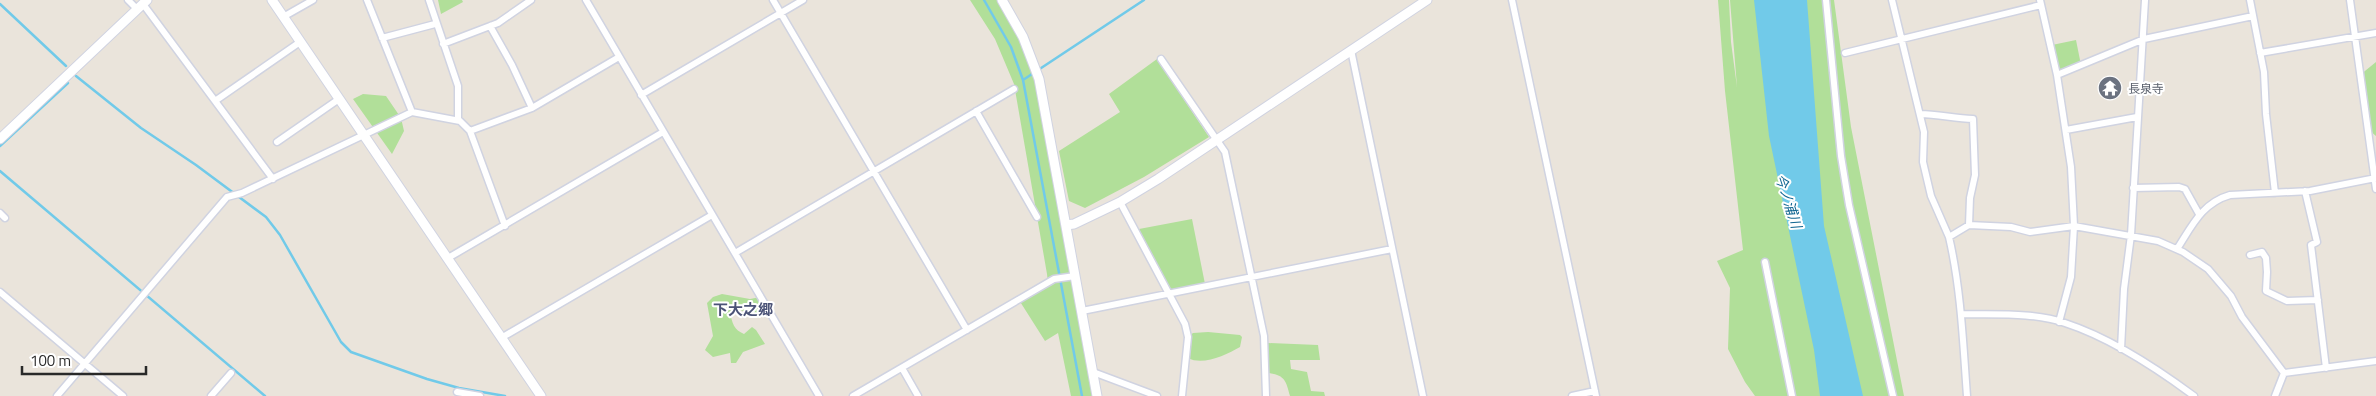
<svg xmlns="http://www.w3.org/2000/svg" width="2376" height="396" viewBox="0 0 2376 396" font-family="'Titillium Web','Noto Sans JP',sans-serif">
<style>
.green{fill:#b1df99}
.water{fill:#71cae9}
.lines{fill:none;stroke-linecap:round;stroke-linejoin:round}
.stream{stroke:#71cae9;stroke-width:2.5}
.street-casing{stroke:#d0d3e1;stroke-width:9}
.secondary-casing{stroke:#d0d3e1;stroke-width:11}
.street{stroke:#fff;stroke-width:6}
.secondary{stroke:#fff;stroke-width:9}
.labels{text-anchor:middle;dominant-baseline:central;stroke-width:4;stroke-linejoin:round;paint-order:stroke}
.worship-label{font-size:12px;fill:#5b616d;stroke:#fff;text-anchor:start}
.water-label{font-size:14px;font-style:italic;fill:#136792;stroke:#fff}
.quarter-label{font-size:15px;font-weight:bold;fill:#4b5377;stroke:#fff}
</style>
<rect width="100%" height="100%" fill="#eae4db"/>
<!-- green -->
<path class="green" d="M 438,0 L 462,0 L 463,2 L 441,14 Z
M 970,0 L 1001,0 L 1026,44 L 1048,130 L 1097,396 L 1071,396 L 1058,333 L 1045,341 L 1019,300 L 1048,283 L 1047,274 L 1014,84 L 995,39 Z
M 1718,0 L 1729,0 L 1731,42 L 1737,87 L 1730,0 L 1834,0 L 1851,127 L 1904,396 L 1755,396 L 1745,382 L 1728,349 L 1730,288 L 1717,261 L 1743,250 L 1725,91 Z
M 2076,40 L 2081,65 L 2057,75 L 2052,45 Z
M 1157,59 L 1209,137 L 1144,177 L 1085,208 L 1069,201 L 1059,151 L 1120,112 L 1109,94 Z
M 2376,62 L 2376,136 C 2363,127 2362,90 2360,75 Z
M 363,94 L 386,96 L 401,118 L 404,131 L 392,154 L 353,99 Z
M 1192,219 L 1205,284 L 1169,293 L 1139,229 Z
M 722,294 L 750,299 L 760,297 L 765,304 L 758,316 C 749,316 743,309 734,308 L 730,312 C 732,323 734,330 744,334 L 752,327 L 756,330 L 765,344 L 743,352 L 736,363 L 731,363 L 730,353 L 713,357 L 705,350 L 713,336 L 707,303 L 713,297 Z
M 1208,332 L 1240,335 L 1242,337 L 1240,347 C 1226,355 1203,366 1188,358 L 1188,337 L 1193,333 Z
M 1268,343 L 1318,345 L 1320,360 L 1290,360 L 1291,369 L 1307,372 L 1311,391 L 1324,392 L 1325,396 L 1290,396 C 1286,381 1285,375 1268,373 Z"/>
<!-- water -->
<path class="water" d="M 1754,0 L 1807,0 L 1824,226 L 1863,396 L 1820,396 L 1814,350 L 1769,136 Z"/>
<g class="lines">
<!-- stream -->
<path class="stream" d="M 984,0 L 1011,47 L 1023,80 L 1082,396
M 0,4 L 66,66
M 76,76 L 141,128 L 196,165 L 266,217 L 280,235 L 341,342 L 351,352 L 427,379 L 459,388 L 505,396
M 1023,80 L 1144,0
M 0,146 L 68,83
M 0,171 L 265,396"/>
<!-- street casing -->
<g class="street-casing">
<path id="street" d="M 128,0 L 137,9
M 367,0 L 412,112
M 429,0 L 458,86 L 458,120
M 586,0 L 819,396
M 773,0 L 967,330
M 1512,0 L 1596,396
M 1826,0 L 1841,156 L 1849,205 L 1893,396
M 1892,0 L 1924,132 L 1923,162 L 1931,196 L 1949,237
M 2040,0 L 2057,75 L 2071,167 L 2074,226 L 2071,277 L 2059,322
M 2250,0 L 2264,72 L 2266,114 L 2275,193
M 2350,0 L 2376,189
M 143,4 L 273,179
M 283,17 L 313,0
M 490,26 L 512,65 L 532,108
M 382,38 L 435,24
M 443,44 L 498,23 L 531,0
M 1351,50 L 1423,396
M 1845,53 L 2041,5
M 2260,53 L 2376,33
M 1161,59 L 1225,152 L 1264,336 L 1266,396
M 2057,75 L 2144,39 L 2253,16
M 641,95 L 803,0
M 215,101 L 300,42
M 976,111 L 1037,217
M 1920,114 C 1939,114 1955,119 1973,119 L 1975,175 L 1970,198 L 1969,225
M 2066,130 L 2137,117
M 470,131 L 532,108 L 619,57
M 277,142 L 339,99
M 2133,188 L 2179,187 L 2185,189 L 2199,214
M 2305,191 L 2317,242 L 2311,245 L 2326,368
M 1120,202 L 1185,324 L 1188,337 L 1182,396
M 0,213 L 5,218
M 2177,249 C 2192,226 2202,203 2230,195 L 2310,191 L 2376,178
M 735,253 L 1014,89
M 2250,255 L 2262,252 L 2266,258 L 2267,272 L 2266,291 L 2287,301 L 2318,300
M 448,258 L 663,132
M 1765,262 L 1792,396
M 0,292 L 123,396
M 1082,311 L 1392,249
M 1962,314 C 1995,315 2033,312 2065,323 C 2111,338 2155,367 2194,396
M 501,338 L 712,215
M 2121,349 L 2124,289 L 2131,235 L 2145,0
M 902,368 L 918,396
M 1093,372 L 1157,396
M 2284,373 L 2376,361
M 457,392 L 480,396
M 57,396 L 227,197 L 242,193 L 412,112 L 460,121 L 470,131 L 505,226
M 211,396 L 231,373
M 853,396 L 1054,279 L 1075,276
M 1572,396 L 1595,391
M 1967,396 C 1963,342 1961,289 1949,237 L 1969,225 L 2011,227 L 2030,232 L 2074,226 L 2158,241 L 2183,252 L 2208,269 L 2231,296 L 2242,317 L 2284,373 L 2275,396"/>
</g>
<!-- secondary casing -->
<g class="secondary-casing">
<path id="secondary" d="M 272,0 L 541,396
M 1002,0 L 1023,37 L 1039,79 L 1097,396
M 0,139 L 147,0
M 1066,225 L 1074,224 L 1120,202 L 1158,179 L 1427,0"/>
</g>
<!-- street -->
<use href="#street" class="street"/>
<!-- secondary -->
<use href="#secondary" class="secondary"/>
</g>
<!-- icons -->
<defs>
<g id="temple-disc" transform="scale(1.25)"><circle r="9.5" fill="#6b7280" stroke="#fff"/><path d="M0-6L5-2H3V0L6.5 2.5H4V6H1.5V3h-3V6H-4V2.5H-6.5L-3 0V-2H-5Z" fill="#fff"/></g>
</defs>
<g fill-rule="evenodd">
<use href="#temple-disc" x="2110" y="88"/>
</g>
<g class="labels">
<!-- worship labels -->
<g class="worship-label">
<text x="2128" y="88">長泉寺</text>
</g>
<!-- water labels -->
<g class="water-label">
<text transform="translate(1789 201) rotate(72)">今ノ浦川</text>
</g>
<!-- quarter labels -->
<g class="quarter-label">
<text x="743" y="309">下大之郷</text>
</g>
</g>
<!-- scale -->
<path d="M22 366v8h124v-8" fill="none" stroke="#292929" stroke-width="2.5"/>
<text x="30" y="366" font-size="15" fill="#292929" stroke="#ffffff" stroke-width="4" paint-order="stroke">100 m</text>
</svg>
